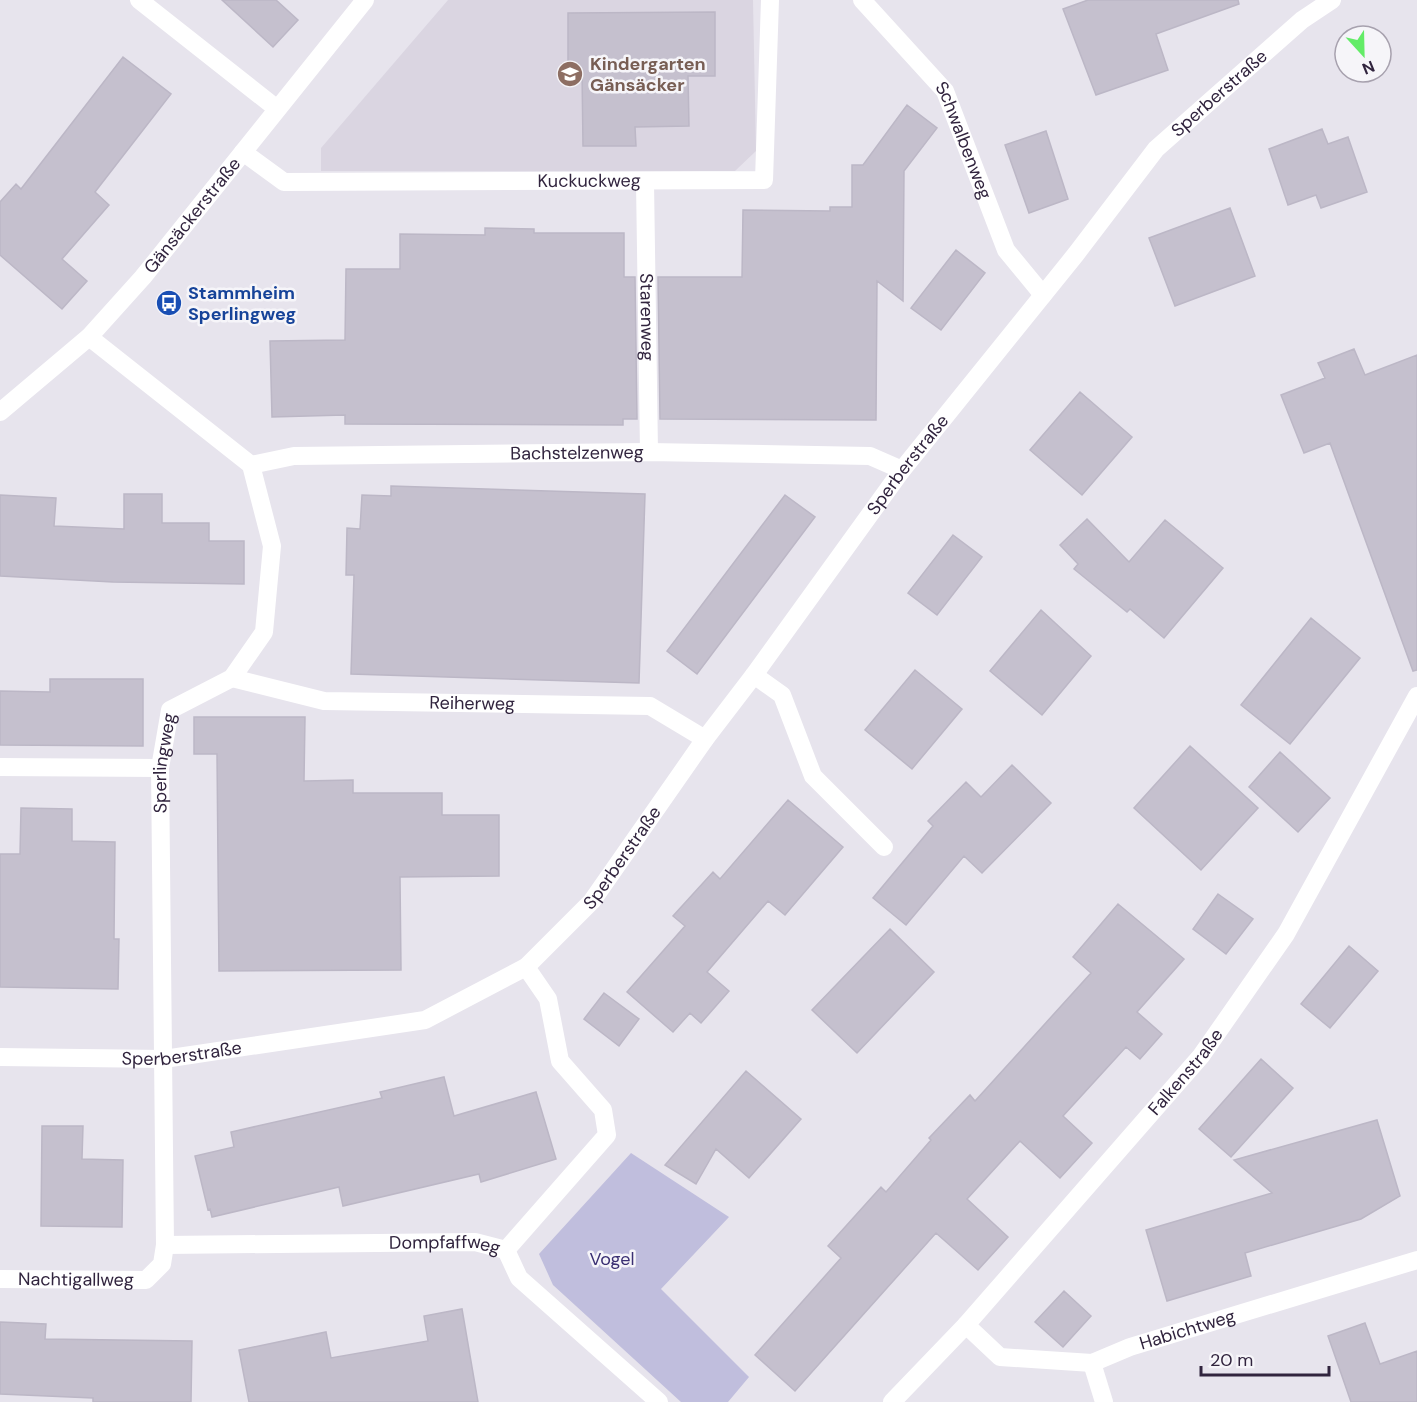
<svg xmlns="http://www.w3.org/2000/svg" width="1417" height="1402" viewBox="0 0 1417 1402" font-family="'DM Sans',sans-serif">
<style>
.built{fill:#dad5e1}
.green{fill:#c0bedd}
.building{fill:#c5c0ce;stroke:#bcb7c6;stroke-width:1.5}
.lines{fill:none;stroke-linecap:round;stroke-linejoin:round}
.lane{stroke:#fff;stroke-width:18}
.street{stroke:#fff;stroke-width:18}
.labels{text-anchor:middle;dominant-baseline:central;stroke-width:5;stroke-linejoin:round;paint-order:stroke}
.education-label{font-size:18px;font-weight:bold;fill:#785e54;stroke:#f6f5f9;text-anchor:start}
.street-label{font-size:18px;fill:#31243e;stroke:#f6f5f9}
.transit-label{font-size:18px;font-weight:bold;fill:#164399;stroke:#f6f5f9;text-anchor:start}
.park-label{font-size:18px;fill:#3b3073;stroke:#f6f5f9}
</style>
<rect width="100%" height="100%" fill="#e7e4ed"/>
<!-- built -->
<path class="built" d="M 448,0 L 753,0 L 756,151 L 735,171 L 321,171 L 321,148 Z"/>
<!-- green -->
<path class="green" d="M 631,1153 L 729,1217 L 661,1289 L 749,1377 L 728,1402 L 681,1402 L 553,1285 L 539,1254 Z"/>
<!-- building -->
<path class="building" d="M 222,0 L 276,0 L 298,20 L 273,47 Z
M 1088,0 L 1238,0 L 1239,4 L 1156,34 L 1168,70 L 1096,95 L 1063,9 Z
M 715,12 L 715,76 L 688,76 L 689,126 L 635,127 L 636,146 L 583,146 L 582,71 L 568,71 L 568,13 Z
M 123,57 L 171,94 L 95,192 L 109,205 L 62,259 L 87,281 L 62,309 L 0,255 L 0,202 L 16,184 L 21,189 Z
M 907,105 L 937,128 L 904,171 L 903,301 L 877,281 L 876,420 L 660,419 L 658,277 L 742,277 L 743,210 L 830,211 L 830,207 L 852,207 L 852,165 L 863,165 Z
M 1322,129 L 1328,144 L 1348,137 L 1367,192 L 1321,208 L 1316,195 L 1288,205 L 1269,149 Z
M 1046,131 L 1068,199 L 1029,213 L 1005,145 Z
M 1230,208 L 1255,276 L 1175,306 L 1149,238 Z
M 485,228 L 534,229 L 534,233 L 624,233 L 624,277 L 635,277 L 637,419 L 623,419 L 623,425 L 345,424 L 345,415 L 272,417 L 270,341 L 345,340 L 346,269 L 400,269 L 400,234 L 485,235 Z
M 956,250 L 985,273 L 941,330 L 911,308 Z
M 1354,349 L 1365,375 L 1417,355 L 1417,670 L 1413,671 L 1330,443 L 1304,453 L 1281,395 L 1325,378 L 1318,363 Z
M 1080,392 L 1132,437 L 1082,495 L 1030,450 Z
M 391,486 L 645,494 L 639,683 L 351,674 L 354,575 L 346,575 L 347,528 L 360,529 L 362,495 L 391,496 Z
M 124,494 L 162,494 L 162,523 L 209,523 L 209,541 L 244,541 L 244,584 L 113,582 L 0,576 L 0,495 L 56,498 L 54,526 L 124,529 Z
M 785,495 L 815,517 L 697,674 L 667,651 Z
M 1087,519 L 1129,562 L 1165,520 L 1223,568 L 1164,638 L 1130,609 L 1127,612 L 1074,569 L 1078,564 L 1060,545 Z
M 953,535 L 982,557 L 937,615 L 908,593 Z
M 1041,610 L 1091,656 L 1042,715 L 990,671 Z
M 1311,618 L 1360,658 L 1290,744 L 1241,705 Z
M 915,670 L 962,709 L 912,769 L 865,730 Z
M 50,679 L 143,679 L 143,746 L 0,745 L 0,691 L 50,692 Z
M 194,717 L 305,717 L 304,781 L 353,780 L 353,793 L 442,793 L 442,815 L 499,815 L 499,876 L 400,877 L 401,970 L 219,971 L 217,754 L 194,754 Z
M 1190,746 L 1258,808 L 1201,870 L 1134,808 Z
M 1280,752 L 1330,798 L 1298,832 L 1249,787 Z
M 1012,765 L 1051,803 L 982,873 L 964,856 L 906,925 L 873,898 L 933,826 L 928,821 L 966,782 L 981,797 Z
M 788,800 L 843,847 L 785,915 L 768,901 L 707,972 L 729,991 L 701,1023 L 690,1013 L 673,1032 L 627,992 L 685,926 L 673,916 L 713,872 L 720,879 Z
M 21,808 L 72,809 L 72,841 L 115,842 L 114,939 L 119,939 L 118,989 L 0,987 L 0,854 L 20,854 Z
M 1218,894 L 1253,919 L 1226,954 L 1193,929 Z
M 1118,904 L 1184,959 L 1137,1012 L 1162,1034 L 1140,1059 L 1126,1047 L 1063,1116 L 1092,1143 L 1060,1178 L 1020,1141 L 967,1199 L 1008,1237 L 978,1270 L 936,1233 L 795,1391 L 755,1355 L 841,1258 L 828,1246 L 881,1187 L 886,1192 L 931,1140 L 929,1138 L 970,1095 L 975,1101 L 1091,973 L 1073,957 Z
M 890,929 L 934,972 L 857,1053 L 812,1010 Z
M 1349,946 L 1378,971 L 1330,1028 L 1301,1004 Z
M 604,993 L 639,1019 L 619,1046 L 584,1019 Z
M 1261,1059 L 1293,1088 L 1231,1157 L 1199,1129 Z
M 746,1071 L 801,1119 L 749,1178 L 716,1149 L 696,1184 L 665,1165 Z
M 444,1077 L 454,1116 L 536,1092 L 556,1159 L 481,1182 L 479,1174 L 343,1206 L 339,1187 L 212,1217 L 210,1209 L 208,1210 L 195,1156 L 234,1147 L 231,1132 L 382,1098 L 380,1092 Z
M 1377,1120 L 1400,1196 L 1361,1219 L 1245,1253 L 1251,1276 L 1167,1301 L 1146,1230 L 1272,1193 L 1234,1160 Z
M 42,1126 L 83,1126 L 82,1159 L 123,1160 L 122,1227 L 41,1226 Z
M 1064,1291 L 1091,1316 L 1063,1347 L 1035,1322 Z
M 462,1309 L 478,1402 L 249,1402 L 239,1350 L 326,1332 L 331,1358 L 428,1341 L 424,1316 Z
M 0,1322 L 46,1324 L 45,1339 L 192,1341 L 191,1402 L 93,1402 L 93,1398 L 0,1394 Z
M 1365,1323 L 1380,1364 L 1417,1351 L 1417,1402 L 1351,1402 L 1328,1336 Z"/>
<g class="lines">
<!-- lane -->
<g class="lane">
<path d="M 754,675 L 782,695 L 813,776 L 884,847"/>
<path id="s1" d="M 232,678 L 324,701 L 650,706 L 705,739"/>
<path d="M 0,767 L 160,768"/>
<path id="s2" d="M 165,1245 L 475,1242 L 506,1250 L 519,1278 L 659,1402"/>
<path d="M 506,1250 L 607,1135 L 603,1110 L 560,1061 L 548,999 L 526,967"/>
</g>
<!-- street -->
<g class="street">
<path d="M 139,0 L 276,108"/>
<path id="s3" d="M 862,0 L 945,91 L 1006,250 L 1043,295"/>
<path id="s4" d="M 243,152 L 284,182 L 764,180 L 770,0"/>
<path id="s5" d="M 645,182 L 649,452"/>
<path id="s6" d="M 0,412 L 89,337 L 143,277 L 365,0"/>
<path id="s7" d="M 251,465 L 294,456 L 649,452 L 870,456 L 902,470"/>
<path id="s8" d="M 0,1057 L 164,1059 L 425,1020 L 526,967 L 592,901 L 705,739 L 754,675 L 902,470 L 1076,254 L 1156,149 L 1302,20 L 1332,0"/>
<path id="s9" d="M 0,1279 L 146,1280 L 162,1264 L 165,1245 L 160,768 L 170,710 L 232,678 L 264,632 L 272,546 L 251,465 L 89,337"/>
<path id="s10" d="M 966,1325 L 1000,1357 L 1092,1363 L 1130,1347 L 1417,1260"/>
<path d="M 1092,1363 L 1104,1402"/>
<path id="s11" d="M 892,1402 L 966,1325 L 1201,1056 L 1286,934 L 1417,696"/>
</g>
</g>
<!-- icons -->
<defs>
<g id="school-disc" transform="scale(1.35)"><circle r="9.5" fill="#8d6e63" stroke="#f6f5f9"/><path d="M0-5L7-2L0 1L-7-2ZM-4 1L0 2.5L4 1V4Q0 6-4 4Z" fill="#fff"/></g>
<g id="bus-disc" transform="scale(1.35)"><circle r="9.5" fill="#1a4fb4" stroke="#f6f5f9"/><path d="M-5-6H5V4H4V6H2V4H-2V6H-4V4H-5ZM-3.5-4V0h7V-4ZM-3.5 1.2v1.5H-2V1.2ZM2 1.2v1.5H3.5V1.2Z" fill="#fff"/></g>
</defs>
<g fill-rule="evenodd">
<use href="#school-disc" x="570" y="74"/>
<use href="#bus-disc" x="169" y="303"/>
</g>
<g class="labels">
<!-- education labels -->
<g class="education-label">
<text x="590" y="64">Kindergarten<tspan x="590" dy="21">Gänsäcker</tspan></text>
</g>
<!-- street labels -->
<g class="street-label">
<text stroke="none"><textPath href="#s8" startOffset="1660">Sperberstraße</textPath></text>
<text stroke="none"><textPath href="#s3" startOffset="176">Schwalbenweg</textPath></text>
<text stroke="none"><textPath href="#s4" startOffset="356">Kuckuckweg</textPath></text>
<text stroke="none"><textPath href="#s6" startOffset="276">Gänsäckerstraße</textPath></text>
<text stroke="none"><textPath href="#s5" startOffset="135">Starenweg</textPath></text>
<text stroke="none"><textPath href="#s7" startOffset="327">Bachstelzenweg</textPath></text>
<text stroke="none"><textPath href="#s8" startOffset="1174">Sperberstraße</textPath></text>
<text stroke="none"><textPath href="#s1" startOffset="243">Reiherweg</textPath></text>
<text stroke="none"><textPath href="#s9" startOffset="670">Sperlingweg</textPath></text>
<text stroke="none"><textPath href="#s8" startOffset="688">Sperberstraße</textPath></text>
<text stroke="none"><textPath href="#s8" startOffset="182">Sperberstraße</textPath></text>
<text stroke="none"><textPath href="#s11" startOffset="442">Falkenstraße</textPath></text>
<text stroke="none"><textPath href="#s2" startOffset="280">Dompfaffweg</textPath></text>
<text stroke="none"><textPath href="#s9" startOffset="76">Nachtigallweg</textPath></text>
<text stroke="none"><textPath href="#s10" startOffset="240">Habichtweg</textPath></text>
</g>
<!-- transit labels -->
<g class="transit-label">
<text x="188" y="293">Stammheim<tspan x="188" dy="21">Sperlingweg</tspan></text>
</g>
<!-- park labels -->
<g class="park-label">
<text x="612" y="1259">Vogel</text>
</g>
</g>
<!-- north arrow -->
<g transform="translate(1363 54) rotate(158)"><circle r="28" fill="#f6f5f9" stroke="#a7a1ae" stroke-width="1.5"/>
<path d="M0-4.5L10 22L0 15L-10 22Z" fill="#63ec67"/>
<text y="-9" font-size="16" font-weight="bold" text-anchor="middle" fill="#31243e">N</text>
</g>
<!-- scale -->
<path d="M1201 1366v9h128v-9" fill="none" stroke="#31243e" stroke-width="3"/>
<text x="1210" y="1366" font-size="18" fill="#31243e" stroke="#f6f5f9" stroke-width="4.5" paint-order="stroke">20 m</text>
</svg>
